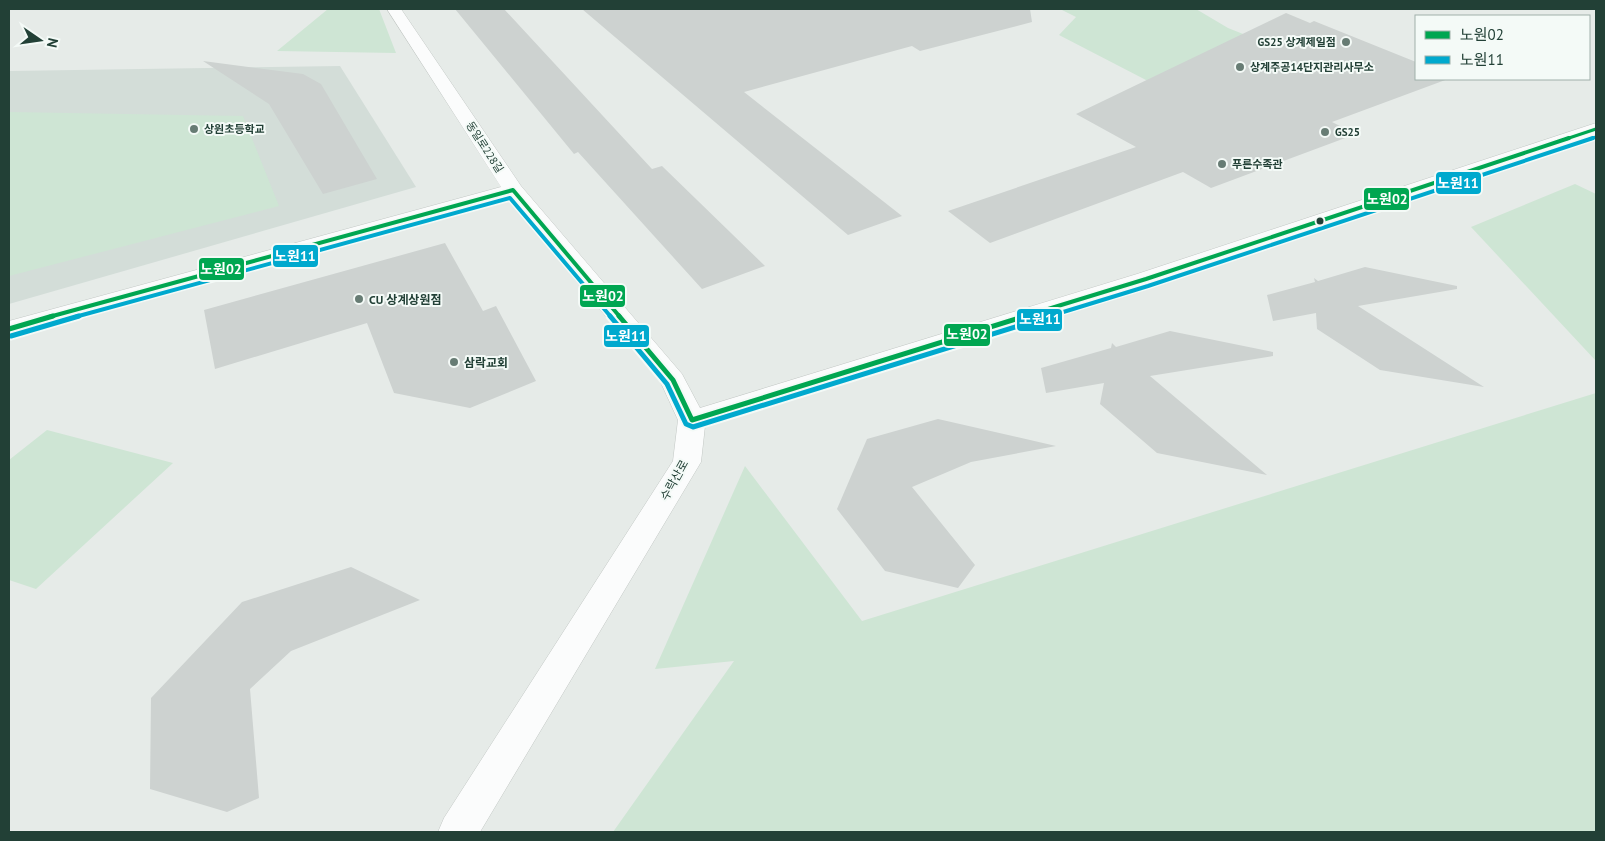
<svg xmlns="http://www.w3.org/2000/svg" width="1605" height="841" viewBox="0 0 1605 841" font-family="'PT Sans','Noto Sans KR',sans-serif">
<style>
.built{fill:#d3ddd8}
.green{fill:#cee5d4}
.building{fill:#cdd2d0}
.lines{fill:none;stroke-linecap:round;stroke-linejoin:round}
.minor-casing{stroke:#c3c8c5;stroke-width:1}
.minor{fill:#fbfcfc;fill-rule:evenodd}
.bus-1-far2-casing{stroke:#f4faf7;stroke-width:5.5}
.bus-1-far1-casing{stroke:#f4faf7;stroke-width:7}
.bus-1-casing{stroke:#f4faf7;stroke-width:9}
.bus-2-far2-casing{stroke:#f4faf7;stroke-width:5.5}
.bus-2-far1-casing{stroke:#f4faf7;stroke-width:7}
.bus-2-casing{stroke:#f4faf7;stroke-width:9}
.bus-1-far2{stroke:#00a651;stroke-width:3}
.bus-1-far1{stroke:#00a651;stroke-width:4}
.bus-1{stroke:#00a651;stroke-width:5}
.bus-2-far2{stroke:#00a9ce;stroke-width:3}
.bus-2-far1{stroke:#00a9ce;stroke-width:4}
.bus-2{stroke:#00a9ce;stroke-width:5}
.poi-dot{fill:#677c74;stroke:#f4faf7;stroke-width:2}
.bus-dot{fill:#224036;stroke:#f4faf7;stroke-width:2}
.labels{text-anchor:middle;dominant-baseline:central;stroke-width:4;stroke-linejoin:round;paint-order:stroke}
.far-poi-label{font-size:11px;font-weight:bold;fill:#224036;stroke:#f4faf7;text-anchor:start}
.far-street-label{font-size:11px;fill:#224036;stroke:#f4faf7}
.poi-label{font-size:12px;font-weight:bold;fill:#224036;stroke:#f4faf7;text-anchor:start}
.street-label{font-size:12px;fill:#224036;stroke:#f4faf7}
.line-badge{stroke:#f4faf7;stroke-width:2}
.badge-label{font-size:14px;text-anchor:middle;font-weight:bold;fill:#fff}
</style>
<rect width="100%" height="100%" fill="#e6ebe8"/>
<!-- built -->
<path class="built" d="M 340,66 L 416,187 L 9,304 L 9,71 Z"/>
<!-- green -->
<path class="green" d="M 328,9 L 379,9 L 396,53 L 277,51 Z
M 1060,9 L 1196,9 L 1228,28 L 1358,80 L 1231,124 L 1059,35 L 1076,17 Z
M 9,112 L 243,116 L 279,206 L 9,276 Z
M 1575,184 L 1596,194 L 1596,361 L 1471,227 Z
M 1596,393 L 1596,832 L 613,832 L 734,661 L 655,669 L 745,466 L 862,621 Z
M 47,430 L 173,463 L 36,589 L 9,580 L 9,460 Z"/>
<!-- building -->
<path class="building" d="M 455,9 L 504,9 L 652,169 L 662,166 L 765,266 L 702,289 L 578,152 L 574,154 Z
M 582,9 L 1030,9 L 1032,22 L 920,51 L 912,46 L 744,92 L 902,216 L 848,235 Z
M 1286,13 L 1310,23 L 1314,21 L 1416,62 L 1416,79 L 1448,79 L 1332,122 L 1356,134 L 1211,188 L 1183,172 L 990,243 L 948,211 L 1136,147 L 1076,114 Z
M 203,61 L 303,74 L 321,84 L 377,179 L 323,194 L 269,104 Z
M 445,243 L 483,311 L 496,306 L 536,381 L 470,408 L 394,393 L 367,323 L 215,369 L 204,310 Z
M 1365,267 L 1457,286 L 1457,289 L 1358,306 L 1484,387 L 1380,370 L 1317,329 L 1316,313 L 1273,321 L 1267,295 L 1315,282 L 1314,278 L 1318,281 Z
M 1170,331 L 1273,352 L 1273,356 L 1150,376 L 1267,475 L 1157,453 L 1100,404 L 1104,383 L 1046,393 L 1041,368 L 1111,348 L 1112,343 L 1116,347 Z
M 938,419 L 1056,446 L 971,462 L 912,487 L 975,565 L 958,588 L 885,571 L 837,509 L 867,439 Z
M 351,567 L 420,600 L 291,651 L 250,689 L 259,798 L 227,812 L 150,789 L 151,698 L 242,602 Z"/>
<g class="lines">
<!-- minor casing -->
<g class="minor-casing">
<path id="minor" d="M 387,9 L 401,9 L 521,186 L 682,374 L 700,408 L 1137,274 L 1596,123 L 1596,135 L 1154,284 L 705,426 L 701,462 L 480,832 L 438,832 L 444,818 L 673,461 L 678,420 L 661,383 L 508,198 L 140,298 L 9,337 L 9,321 L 501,187 Z"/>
</g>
<!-- minor -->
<use href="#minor" class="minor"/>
<!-- bus-1-far2 casing -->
<g class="bus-1-far2-casing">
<path id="bus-1-far2" d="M 1566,139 L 1596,129"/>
</g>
<!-- bus-1-far1 casing -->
<g class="bus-1-far1-casing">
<path id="bus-1-far1" d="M 49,317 L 513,190 L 620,317
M 1022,317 L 1146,279 L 1569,138"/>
</g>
<!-- bus-1 casing -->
<g class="bus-1-casing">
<path id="bus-1" d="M 619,316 L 673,380 L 692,420 L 1026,316
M 9,329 L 53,316"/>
</g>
<!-- bus-2-far2 casing -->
<g class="bus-2-far2-casing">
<path id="bus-2-far2" d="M 1590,139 L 1596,137"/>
</g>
<!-- bus-2-far1 casing -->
<g class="bus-2-far1-casing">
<path id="bus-2-far1" d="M 75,317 L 510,198 L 611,317
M 1047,317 L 1148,286 L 1593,138"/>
</g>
<!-- bus-2 casing -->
<g class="bus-2-casing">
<path id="bus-2" d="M 610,316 L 667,384 L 686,424 L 693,427 L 1051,316
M 11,336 L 79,316"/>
</g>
<!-- bus-1-far2 -->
<use href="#bus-1-far2" class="bus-1-far2"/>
<!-- bus-1-far1 -->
<use href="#bus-1-far1" class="bus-1-far1"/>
<!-- bus-1 -->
<use href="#bus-1" class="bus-1"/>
<!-- bus-2-far2 -->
<use href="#bus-2-far2" class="bus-2-far2"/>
<!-- bus-2-far1 -->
<use href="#bus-2-far1" class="bus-2-far1"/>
<!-- bus-2 -->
<use href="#bus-2" class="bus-2"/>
</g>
<!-- markers -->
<g class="poi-dot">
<circle cx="1346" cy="42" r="5"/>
<circle cx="1240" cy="67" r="5"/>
<circle cx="194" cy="129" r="5"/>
<circle cx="1325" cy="132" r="5"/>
<circle cx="1222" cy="164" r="5"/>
<circle cx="359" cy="299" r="5"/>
<circle cx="454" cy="362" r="5"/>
</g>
<circle class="bus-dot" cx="1320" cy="221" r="4.5"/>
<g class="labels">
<!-- far-poi labels -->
<g class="far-poi-label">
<text x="1336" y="42" text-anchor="end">GS25 상계제일점</text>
<text x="1250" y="67">상계주공14단지관리사무소</text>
<text x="204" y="129">상원초등학교</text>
<text x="1335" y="132">GS25</text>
<text x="1232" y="164">푸른수족관</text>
</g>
<!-- far-street labels -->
<g class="far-street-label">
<text transform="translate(485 147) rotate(57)">동일로228길</text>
</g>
<!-- poi labels -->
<g class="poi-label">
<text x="369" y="299">CU 상계상원점</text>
<text x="464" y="362">삼락교회</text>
</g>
<!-- street labels -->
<g class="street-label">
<text transform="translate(674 480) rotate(-61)">수락산로</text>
</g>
</g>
<g class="line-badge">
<rect x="1435" y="171" width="47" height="24" rx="5" fill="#00a9ce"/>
<rect x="1363" y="187" width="47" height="24" rx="5" fill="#00a651"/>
<rect x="272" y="244" width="47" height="24" rx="5" fill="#00a9ce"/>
<rect x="198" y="257" width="47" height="24" rx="5" fill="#00a651"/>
<rect x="579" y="284" width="47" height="24" rx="5" fill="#00a651"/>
<rect x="1016" y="308" width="47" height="24" rx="5" fill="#00a9ce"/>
<rect x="943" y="323" width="48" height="24" rx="5" fill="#00a651"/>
<rect x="603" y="324" width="47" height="24" rx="5" fill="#00a9ce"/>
</g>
<g class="badge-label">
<text x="1458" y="188">노원11</text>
<text x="1387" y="204">노원02</text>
<text x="295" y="261">노원11</text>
<text x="221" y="274">노원02</text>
<text x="603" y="301">노원02</text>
<text x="1040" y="324">노원11</text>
<text x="967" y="339">노원02</text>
<text x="626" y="341">노원11</text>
</g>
<!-- border -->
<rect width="1605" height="841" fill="none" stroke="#224036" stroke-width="20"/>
<!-- legend -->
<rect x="1415" y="15" width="175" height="65" fill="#f4faf7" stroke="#a0b0aa"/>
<rect x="1425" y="31" width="25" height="8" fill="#00a651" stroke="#a0b0aa"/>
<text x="1460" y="40" font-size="15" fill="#224036">노원02</text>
<rect x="1425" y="56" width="25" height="8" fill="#00a9ce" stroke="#a0b0aa"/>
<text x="1460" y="65" font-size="15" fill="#224036">노원11</text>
<!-- north arrow -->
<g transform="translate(40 40) rotate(103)" stroke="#f4faf7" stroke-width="4" paint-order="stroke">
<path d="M0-4L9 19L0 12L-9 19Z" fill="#224036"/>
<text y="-8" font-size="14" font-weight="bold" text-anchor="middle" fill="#224036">N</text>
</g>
</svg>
